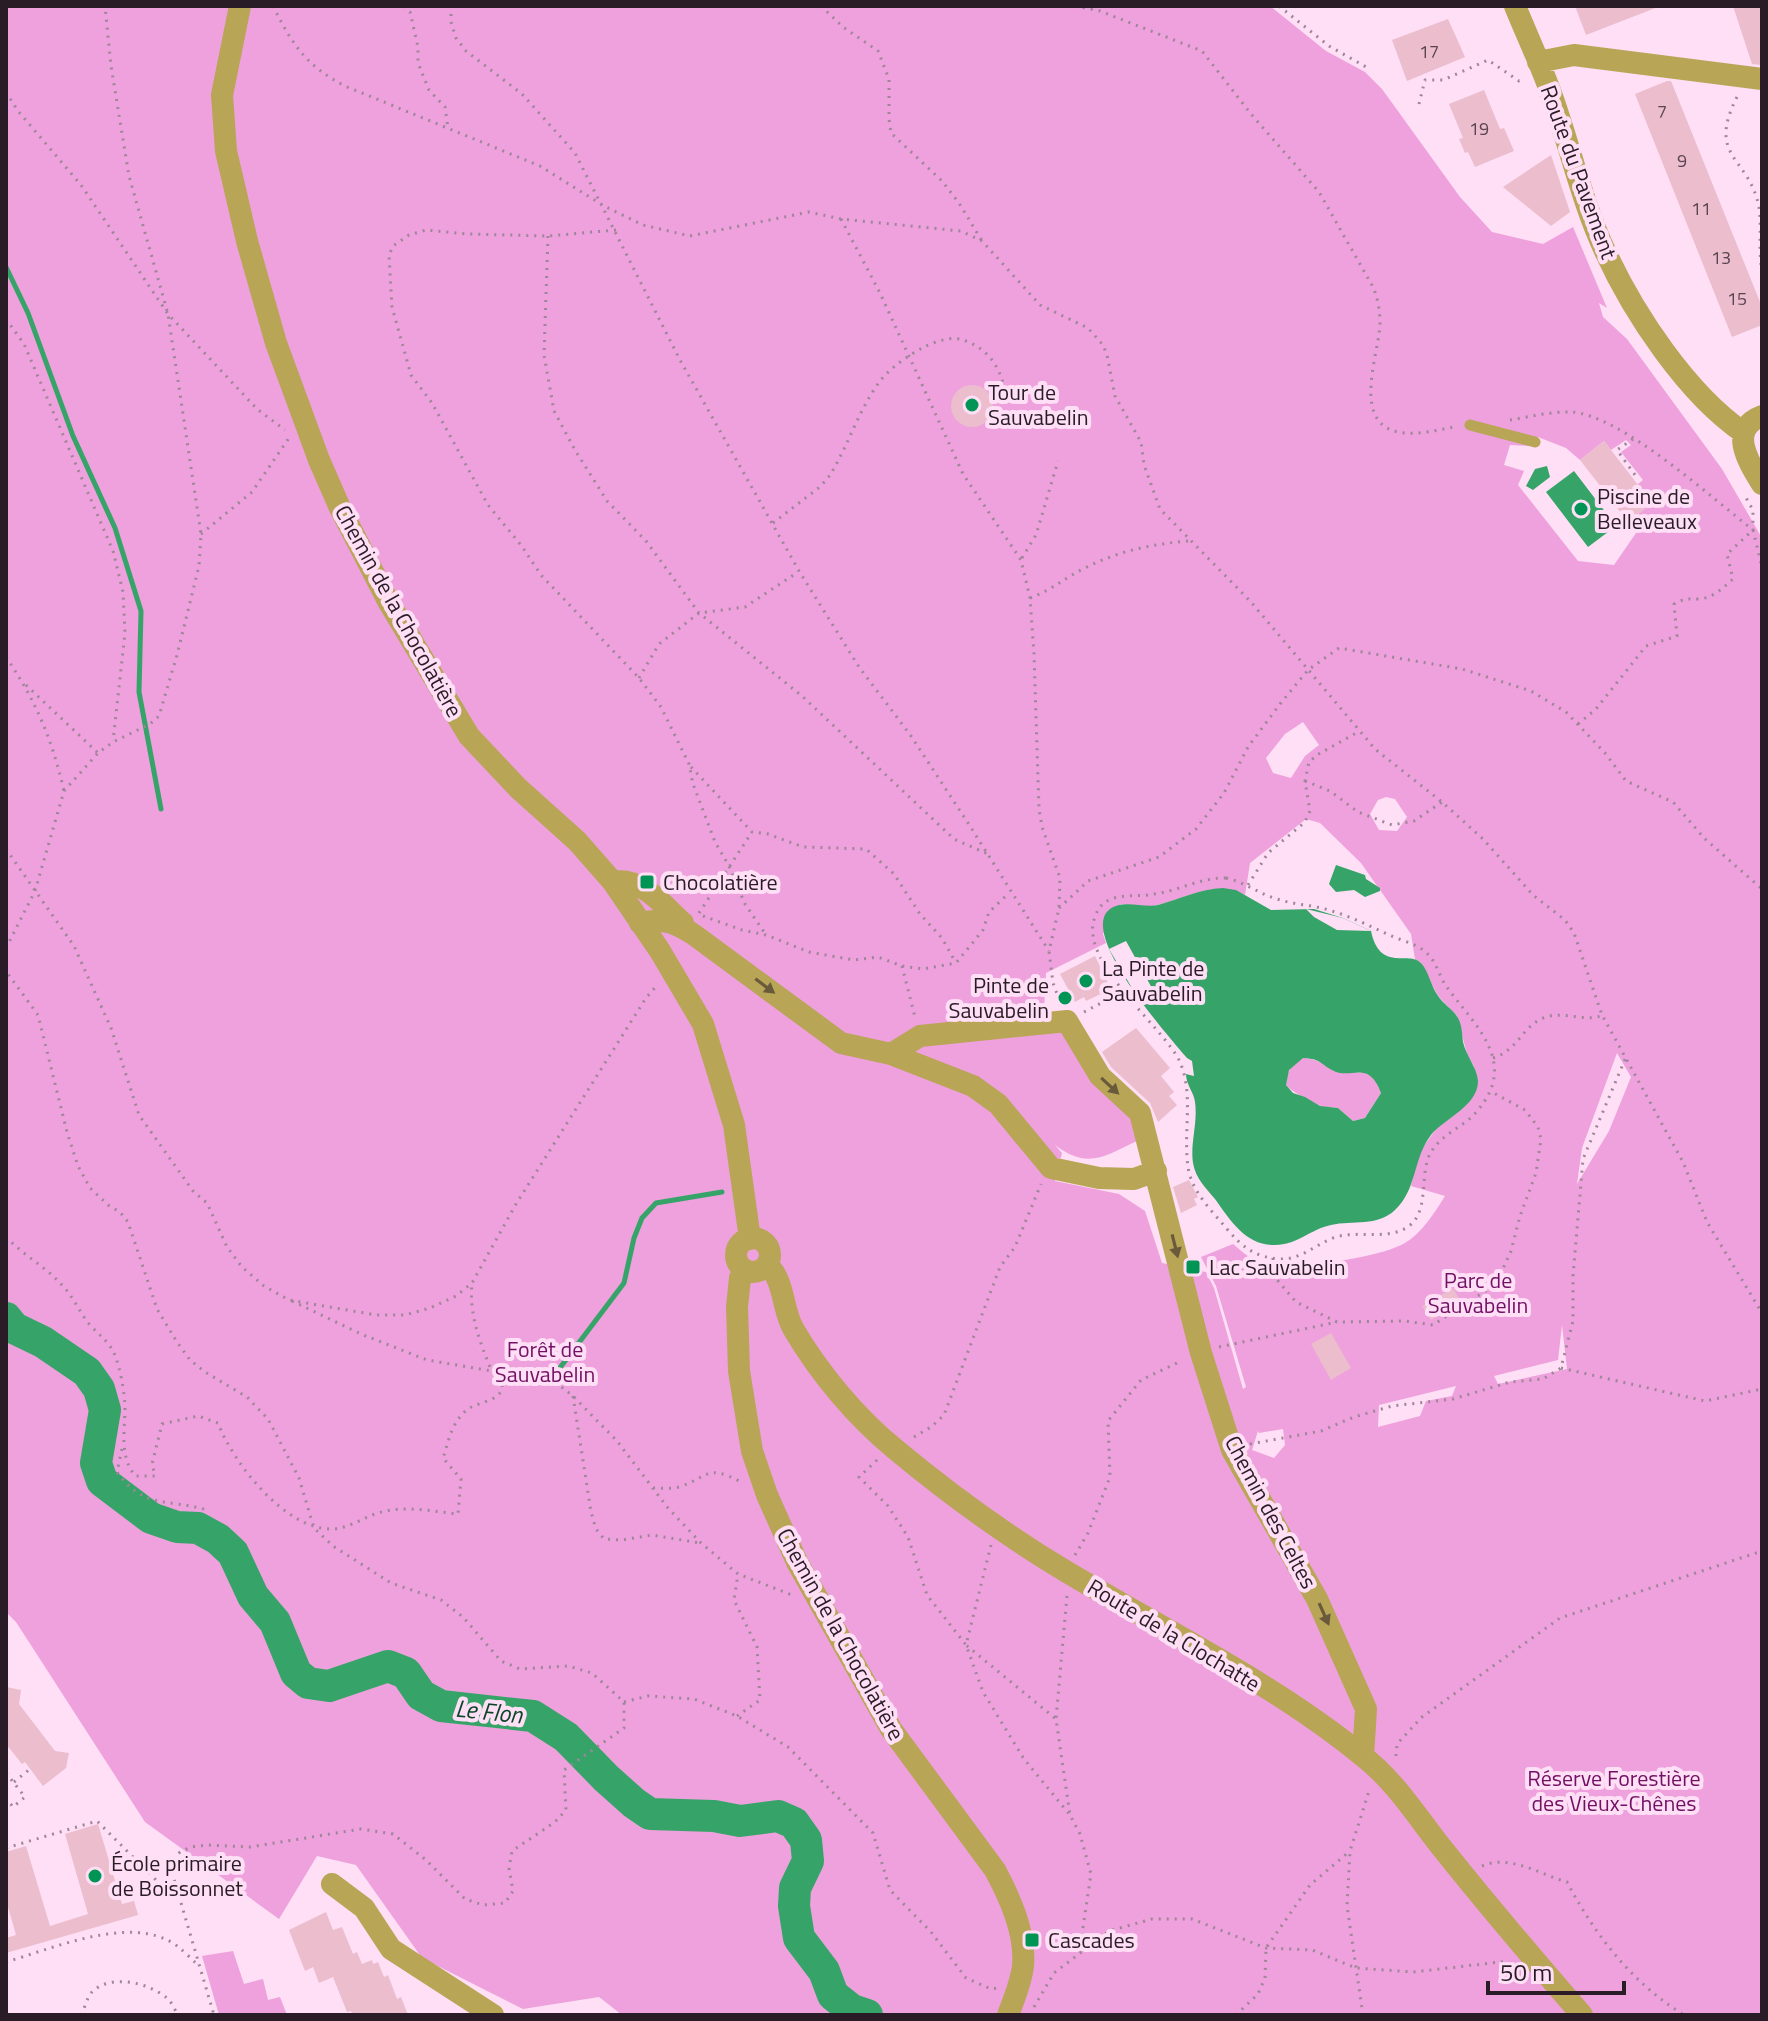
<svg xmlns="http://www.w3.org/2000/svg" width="1768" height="2021" viewBox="0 0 1768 2021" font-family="'Titillium Web',sans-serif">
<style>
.green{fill:#eea1dc;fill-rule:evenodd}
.water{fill:#36a468;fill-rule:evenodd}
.pier{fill:#fedff5}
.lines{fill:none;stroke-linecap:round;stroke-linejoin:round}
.stream{stroke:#36a468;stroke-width:5}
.river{stroke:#36a468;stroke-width:32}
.building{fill:#ebbdcd}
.path{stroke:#9d8697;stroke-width:3;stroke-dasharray:2 6;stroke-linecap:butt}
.lane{stroke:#b8a556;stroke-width:11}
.street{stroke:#b8a556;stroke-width:22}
.oneway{fill:#6a5a3c}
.poi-dot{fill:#009455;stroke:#fedff5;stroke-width:3}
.labels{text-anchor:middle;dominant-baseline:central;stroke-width:8;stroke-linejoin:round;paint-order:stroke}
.number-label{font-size:18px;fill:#5a4450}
.street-label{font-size:22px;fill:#2a1c27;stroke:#fedff5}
.poi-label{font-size:22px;fill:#2a1c27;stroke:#fedff5;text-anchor:start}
.park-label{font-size:22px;fill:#731064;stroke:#fedff5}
.water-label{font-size:24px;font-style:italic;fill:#094527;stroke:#fedff5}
</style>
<rect width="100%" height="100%" fill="#fedff5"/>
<!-- green -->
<path class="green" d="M 6,6 L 1270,6 L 1326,51 L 1365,72 L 1382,89 L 1460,197 L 1492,232 L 1543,244 L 1573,227 L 1607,308 L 1599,303 L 1603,317 L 1627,339 L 1722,469 L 1762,538 L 1762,2015 L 622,2015 L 599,1997 L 523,2009 L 422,1958 L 356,1865 L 317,1856 L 279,1919 L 145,1822 L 16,1622 L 6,1612 ZM 1538,437 L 1566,448 L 1580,460 L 1604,441 L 1611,450 L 1626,440 L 1631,445 L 1621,452 L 1643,480 L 1638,484 L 1652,503 L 1628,522 L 1636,533 L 1614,565 L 1578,561 L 1518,485 L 1524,471 L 1504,465 L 1510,445 L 1533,446 ZM 1303,722 L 1319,745 L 1305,756 L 1291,778 L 1273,773 L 1266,758 L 1285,734 ZM 1386,797 L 1395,799 L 1407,817 L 1397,831 L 1379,830 L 1370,814 L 1378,800 ZM 1306,819 L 1320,823 L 1361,863 L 1411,934 L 1415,959 L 1421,963 L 1438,996 L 1457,1016 L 1467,1054 L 1474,1066 L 1448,1118 L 1436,1129 L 1419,1153 L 1411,1186 L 1445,1196 C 1435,1212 1422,1233 1405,1243 C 1377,1259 1289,1271 1258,1261 C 1249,1258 1240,1250 1233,1244 L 1201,1257 L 1216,1286 L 1246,1387 L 1243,1389 L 1214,1288 L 1206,1272 L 1162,1263 L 1145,1211 L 1119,1194 L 1055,1181 L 1062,1153 L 1055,1145 C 1088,1170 1105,1156 1137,1141 L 1129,1111 L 1059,1029 L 1038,1026 L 1044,1010 L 1046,973 L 1106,943 L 1103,934 L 1121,904 C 1131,905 1143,907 1153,906 C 1185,900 1213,879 1245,895 L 1250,863 ZM 1617,1053 L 1631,1077 L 1609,1131 L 1577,1184 L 1582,1148 ZM 1562,1325 L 1567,1369 L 1498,1384 L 1494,1376 L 1558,1360 ZM 1456,1386 L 1452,1396 L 1426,1401 L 1420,1416 L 1378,1427 L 1379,1405 ZM 1283,1429 L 1285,1445 L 1274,1458 L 1252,1450 L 1258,1431 L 1259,1433 Z
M 1303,1058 C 1321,1059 1324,1067 1339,1071 C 1359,1077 1370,1062 1381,1093 L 1365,1118 L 1353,1121 L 1338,1108 C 1333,1107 1328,1108 1324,1107 C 1316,1106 1291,1091 1286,1085 C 1286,1072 1291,1064 1303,1058 Z
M 233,1951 L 244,1984 L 263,1979 L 268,2000 L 280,1997 L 287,2015 L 219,2015 L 202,1956 Z"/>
<!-- water -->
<path class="water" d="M 1547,466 L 1550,477 L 1533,490 L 1526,486 L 1535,469 Z
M 1574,471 L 1616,526 L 1588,547 L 1546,492 Z
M 1336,865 L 1365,875 L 1366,879 L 1380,888 L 1380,891 L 1365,897 L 1354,890 L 1336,892 L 1329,884 Z
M 1223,888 L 1236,890 L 1271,910 L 1314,909 L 1343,918 L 1371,931 C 1380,973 1409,950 1421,963 C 1429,972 1431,986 1438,996 C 1443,1004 1453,1009 1458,1018 C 1462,1025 1462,1034 1463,1042 C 1466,1056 1477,1067 1478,1081 C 1478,1106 1445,1118 1431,1135 C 1413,1158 1417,1190 1395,1210 C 1377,1227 1353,1220 1331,1225 C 1311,1229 1297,1245 1275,1245 C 1246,1246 1230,1220 1215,1199 C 1205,1187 1196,1179 1193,1163 C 1190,1143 1198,1123 1195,1102 C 1194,1092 1186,1085 1186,1074 L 1194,1076 L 1192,1061 L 1187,1058 C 1169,1037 1077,933 1110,909 C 1123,899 1143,908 1158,905 C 1180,899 1199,889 1223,888 ZM 1303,1058 C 1321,1059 1319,1063 1332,1070 C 1351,1081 1368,1058 1381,1093 L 1365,1118 L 1353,1121 L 1338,1108 L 1320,1106 L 1305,1097 L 1293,1093 L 1286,1085 L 1289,1070 Z"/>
<!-- pier -->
<path class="pier" d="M 1306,909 L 1343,918 L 1371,931 L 1337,930 L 1314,917 Z
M 1126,941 L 1153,990 L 1139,1000 L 1109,949 Z"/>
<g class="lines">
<!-- stream -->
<path class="stream" d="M 6,267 L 28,313 L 73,436 L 115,528 L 141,611 L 139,692 L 161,809
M 559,1369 L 624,1283 L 634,1238 L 642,1218 L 656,1203 L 722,1192"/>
<!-- river -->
<path class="river" d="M 6,1318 L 14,1328 L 43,1342 L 87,1372 L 99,1389 L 105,1410 L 96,1463 L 102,1481 L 151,1518 L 177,1527 L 198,1528 L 218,1539 L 233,1553 L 253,1596 L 275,1622 L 296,1673 L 308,1683 L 329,1686 L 388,1666 L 406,1673 L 421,1695 L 441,1706 L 533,1716 L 566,1737 L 606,1778 L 634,1803 L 650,1814 L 714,1816 L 740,1821 L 778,1816 L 794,1823 L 806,1840 L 808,1861 L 795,1888 L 794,1906 L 799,1938 L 824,1971 L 833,1995 L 852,2010 L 867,2015"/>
</g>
<!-- building -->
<path class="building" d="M 1575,6 L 1657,6 L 1658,7 L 1586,35 Z
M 1733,6 L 1762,6 L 1762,65 L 1752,64 Z
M 1448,19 L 1465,57 L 1407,81 L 1392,40 Z
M 1667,81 L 1671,81 L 1762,307 L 1762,325 L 1732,337 L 1635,94 Z
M 1484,90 L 1500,129 L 1504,128 L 1514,151 L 1475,167 L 1468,152 L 1465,153 L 1459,139 L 1463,138 L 1449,104 Z
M 1551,155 L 1570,212 L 1551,226 L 1503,187 Z
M951 406a21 21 0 1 1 42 0a21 21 0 1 1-42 0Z
M 1604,441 L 1652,503 L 1628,522 L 1580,460 Z
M 1095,956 L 1111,989 L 1086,1001 L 1084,997 L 1075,1002 L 1060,974 Z
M 1136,1028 L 1170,1068 L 1161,1076 L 1174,1092 L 1169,1096 L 1177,1105 L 1158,1122 L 1150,1103 L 1111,1067 L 1102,1052 Z
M 1189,1180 L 1198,1197 L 1194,1199 L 1197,1205 L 1181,1213 L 1173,1187 Z
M 1453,1288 L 1461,1302 L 1431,1320 L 1422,1306 Z
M 1331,1333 L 1351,1368 L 1331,1380 L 1311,1344 Z
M 6,1687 L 21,1690 L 19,1704 L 55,1751 L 69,1753 L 66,1768 L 43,1786 L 25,1762 L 22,1764 L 6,1744 Z
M 98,1824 L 122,1904 L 134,1901 L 138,1915 L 6,1953 L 6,1938 L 16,1935 L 6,1900 L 6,1852 L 26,1846 L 50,1926 L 88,1914 L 65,1834 Z
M 326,1912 L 333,1930 L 342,1927 L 353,1954 L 357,1952 L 362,1964 L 372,1960 L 373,1964 L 378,1962 L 384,1977 L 388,1975 L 397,1999 L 401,1997 L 408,2015 L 353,2015 L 351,2011 L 347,2012 L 333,1977 L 319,1983 L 313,1967 L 305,1971 L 289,1930 Z"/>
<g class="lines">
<!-- path -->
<path class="path" d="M 273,6 C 292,44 306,66 345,86 L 540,166 L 604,206 L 643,225 L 690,236 L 809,212 L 841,219 L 961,231 L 982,241 L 1040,305 L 1088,328 L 1103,345 L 1107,355 L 1115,396 L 1141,442 L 1144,465 L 1160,509 L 1251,602 L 1375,749 L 1442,802 L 1483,839 L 1533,895 L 1565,920 L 1574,933 L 1602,1015 L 1683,1162 L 1707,1222 L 1762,1313
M 404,6 L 410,12 L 418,47 L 418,63 L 429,90 L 445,107 L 448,128
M 451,6 L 451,22 L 456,38 L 466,51 L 522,94 L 575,153 L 680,360 L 799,571 L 859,667 L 911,736 L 968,823 L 1049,951
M 821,6 L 843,27 L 878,51 L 889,79 L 889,119 L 891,133 L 942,181 L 959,203 L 982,241
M 1075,6 L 1100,11 L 1202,51 L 1251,114 L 1319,192 L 1373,287 C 1378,299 1380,311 1380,324 C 1379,354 1351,422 1398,432 C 1416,436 1437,430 1454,427
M 1279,6 L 1329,46 L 1368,68
M 6,92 L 18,111 L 81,185 L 168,314 L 257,409 L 285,430
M 1737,97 C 1706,158 1749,156 1759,207 C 1762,228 1758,249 1762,271
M 1419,104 L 1425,80 L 1443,80 L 1488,60 L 1519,81 L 1525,80
M 841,219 L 880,293 L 963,474 L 1021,560 L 1030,598 L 1034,654 L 1039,809 L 1042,827 L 1060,878 L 1059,908 L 1049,951 L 1053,983 L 1060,1002
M 616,230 L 548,236 L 468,234 L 426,230 L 409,235 L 393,246 L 389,255 L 392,307 L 411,375 L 432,403 L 488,505 L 521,545 L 541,575 L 639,678 L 661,707 L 689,764 L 693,784 L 715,842 L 729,866 L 745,904 L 766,935
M 548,236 L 544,355 L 554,411 L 575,450 L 607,501 L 646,541 L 699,613 L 802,696 L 954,839 L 988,854
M 6,319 L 24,344 L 113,551 L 123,592 L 125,633 L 113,741
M 1510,420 C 1529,417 1552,411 1571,412 C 1620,414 1713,499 1753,530 L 1753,510 L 1745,496
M 1633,439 L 1617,450 L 1638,479
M 773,523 L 821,486 L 830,475 C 848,446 859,409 880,381 C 891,367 909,355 924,347 C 937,341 953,335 966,341 C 987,349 999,365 1004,387 L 996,396
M 1753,530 L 1762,567
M 201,534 L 252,492 L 289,438
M 1022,558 L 1036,535 L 1058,461
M 1030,598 C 1054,589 1064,578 1085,568 C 1118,551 1152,544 1188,541
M 6,657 C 36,701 52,739 64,791
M 639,678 L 659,644 L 699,613 L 745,607 L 798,572
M 26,685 L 98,753
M 1578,724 L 1596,709 L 1646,646 L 1677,636 L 1674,604 C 1685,598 1688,599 1699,599 C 1713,598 1723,588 1733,579 L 1727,554 L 1753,530
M 691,767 L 752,832 L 768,834 L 803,847 L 866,849 L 894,874 L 920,914 L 942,938 L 956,963
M 1305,781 L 1330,791 L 1358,812 L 1392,825 L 1414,821 L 1442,802
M 6,849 L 74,946 L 111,1028 L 139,1115 L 193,1191 L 207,1203 L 227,1247 L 242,1267 L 264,1286 L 289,1300 L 376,1315 L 405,1315 L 430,1308 L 456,1296 L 472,1283 L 516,1204 L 646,998 L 658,984
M 1226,878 C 1245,882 1259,894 1277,899 C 1295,905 1314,905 1332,911 C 1352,917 1370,926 1389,935 C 1400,940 1414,943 1423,950 C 1436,959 1438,974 1446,986 C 1474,1025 1519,1061 1478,1110 C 1464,1128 1439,1134 1429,1156 C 1420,1177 1429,1211 1409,1226 C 1389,1241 1358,1230 1336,1237 C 1315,1244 1302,1260 1279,1259 C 1255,1257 1242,1247 1227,1229 C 1212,1211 1191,1191 1188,1167 C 1183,1132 1194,1095 1180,1062 C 1164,1027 1077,961 1095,917 C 1098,908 1102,903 1111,899 C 1124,894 1140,897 1154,894 C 1179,891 1201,877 1226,878 Z
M 1248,885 L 1268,853 L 1305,822 L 1310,811 L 1305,781 L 1309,762 L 1317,755 L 1358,732
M 1059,908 L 1088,881 L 1159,857 L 1196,829 L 1224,793 L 1248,747 L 1280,704 L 1308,670 L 1339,648 L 1462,669 L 1531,691 L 1566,712 L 1605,753 L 1626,781 L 1673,802 L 1704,838 L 1762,889
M 699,913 L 752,832
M 703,916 L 742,930 L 766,935 L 809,952 L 854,960 L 878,957 L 902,966 L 923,969 L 956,963 L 983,930 L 989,912 L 1009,893
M 6,948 L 35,891 L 64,791 L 98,753 L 113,742 L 150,724 L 159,716 L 177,655 L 199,566 L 201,534 L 168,314 L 129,176 L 111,66 L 105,6
M 902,966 L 915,1017
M 6,967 L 8,974 L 38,1015 L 67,1132 L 78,1166 L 90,1188 L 108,1205 L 120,1212 L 128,1222 L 157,1309 L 177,1342 L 190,1360 L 205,1372 L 247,1397 L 268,1419 L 299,1478 L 314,1528 L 333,1546 L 391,1583 L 441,1600 L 463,1617 L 501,1661 L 520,1669 L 568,1666 L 592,1673 L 624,1702 L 624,1728 L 564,1770 L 566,1810 L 555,1822 L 512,1851 L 509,1868 L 513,1891 L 505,1903 L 483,1905 L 465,1899 L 426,1860 L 393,1834 L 361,1829 L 250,1847 L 207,1845 L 191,1847 L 180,1852 L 171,1862 L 171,1869 L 214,2015
M 1084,1012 L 1122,992
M 1493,1058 C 1518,1050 1521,1028 1543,1018 C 1562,1010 1582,1022 1601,1016
M 6,1237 C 23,1255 46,1267 62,1285 C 73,1296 79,1312 90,1325 C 100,1336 111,1343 116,1358 C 121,1373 124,1390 125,1406 C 125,1431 119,1455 135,1476 L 155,1476 L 152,1464 L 162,1424 L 198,1416 L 218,1423 C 233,1463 285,1529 331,1529 C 348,1529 362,1518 378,1513 C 403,1505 432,1511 458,1514 L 461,1479 L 443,1458 C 449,1440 452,1421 468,1409 C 478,1402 501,1401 502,1387 C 503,1379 493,1374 490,1367 C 479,1340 469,1313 472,1283
M 1273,1258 L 1273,1275 L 1296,1302 L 1337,1322 L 1405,1321 L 1433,1325 L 1496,1284 L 1511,1251 L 1520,1216 L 1536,1173 L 1541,1139 L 1538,1127 L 1525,1110 L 1490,1091
M 292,1301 L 361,1334 L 427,1360 L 492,1371 L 515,1368 L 546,1375 L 573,1396 L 617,1441 L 668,1508 L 701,1543 L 738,1574 L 792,1595
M 1219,1347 L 1337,1322
M 1561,1368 L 1705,1401 L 1762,1389
M 573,1396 L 591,1512 L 596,1529 L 604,1539 L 622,1540 L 652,1535 L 700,1543
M 914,1437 L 931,1427 L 944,1415 L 1000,1267 L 1015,1247 L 1041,1184
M 1250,1444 L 1321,1431 L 1354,1417 L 1392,1406 L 1453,1399 L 1510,1382 L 1543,1379 L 1561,1368 L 1573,1321 L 1573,1276 L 1583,1159 L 1626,1057
M 122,1449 L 117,1472 C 144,1510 167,1498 207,1510
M 877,1460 L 859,1477 L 888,1506 L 908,1537 L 927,1595 L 966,1645 L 983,1692 L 1024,1759 L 1070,1815
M 653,1488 C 662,1488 671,1489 679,1487 C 709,1477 706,1464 739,1481
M 991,1545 L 966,1645 L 1056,1719
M 1075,1555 L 1088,1533 L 1110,1477 L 1108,1421 L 1141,1380 L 1177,1363
M 1067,1596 L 1056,1719 L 1070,1815 L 1080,1834 L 1091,1874 L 1079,1954
M 624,1702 L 648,1696 L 694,1699 L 737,1716 L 788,1747 L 873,1833 L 890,1890 L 931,1932 L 966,1978 L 991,1989 L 998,1988
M 737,1716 L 760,1700 L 757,1647 L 734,1600 L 738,1574
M 1396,1756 L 1397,1744 L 1422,1717 L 1560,1618 L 1762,1551
M 6,1773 L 25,1797 L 13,1807 L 6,1798
M 14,1782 L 30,1769
M 6,1848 L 97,1821 L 177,1901
M 1482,1866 C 1510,1854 1539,1874 1567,1882 C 1595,1935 1632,1983 1684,2015
M 6,1962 C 51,1949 120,1919 165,1939 C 178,1944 189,1957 199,1966
M 1034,2007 L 1054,1973 L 1109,1931 L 1152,1919 L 1192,1919 L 1266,1948 L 1312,1950 L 1356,1968 L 1413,1972 L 1509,1961
M 81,2015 C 85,2008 87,1997 92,1992 C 111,1973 150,1983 168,1999 C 172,2003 175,2010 178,2015
M 1236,2015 L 1258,1994 L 1265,1978 L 1266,1948 L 1310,1885 L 1350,1851
M 1363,2015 L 1347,1906 L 1350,1851 L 1369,1791"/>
<!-- lane -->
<path class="lane" d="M 1470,425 L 1535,442"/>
<!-- street -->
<path class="street" d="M 240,6 L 222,95 L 226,151 L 247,241 L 276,343 L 319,460 L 340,508 L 388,601 L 469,736 L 518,788 L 577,841 L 613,882 L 660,951 L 703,1024 L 734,1125 L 750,1239
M 1515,6 C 1528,38 1543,69 1554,102 C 1571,151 1583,204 1605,251 C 1634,314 1687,394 1744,433
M 1538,62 L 1574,55 L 1762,79
M 1762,416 C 1727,429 1749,463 1762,484
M 613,882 C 641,876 664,906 683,923
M 640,923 C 663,918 674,922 693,934 L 841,1043 L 891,1054 L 973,1086 L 998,1104 L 1051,1168 L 1099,1178 L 1134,1179 L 1156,1171
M 891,1054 L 920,1036 L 1067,1021 L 1100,1076 L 1140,1113 L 1201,1353 L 1232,1450 L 1317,1599 L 1366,1709 L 1363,1756
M736 1255a17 17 0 1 1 34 0a17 17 0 1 1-34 0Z
M 767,1265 C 785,1279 782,1311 794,1330 C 820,1374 856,1417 895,1449 C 949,1494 1007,1536 1067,1572 C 1166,1631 1275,1684 1364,1757 C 1398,1784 1419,1820 1446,1853 C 1490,1908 1536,1962 1582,2015
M 744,1270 L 740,1278 L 737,1307 L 739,1371 L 752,1451 L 767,1495 L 797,1562 L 891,1729 L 995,1870 C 1010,1898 1026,1933 1023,1966 C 1021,1983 1014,1999 1008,2015
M 332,1884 L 364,1908 L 391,1949 L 493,2015"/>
</g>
<!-- one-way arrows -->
<defs><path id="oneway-solid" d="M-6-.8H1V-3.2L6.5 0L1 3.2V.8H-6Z" transform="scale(2)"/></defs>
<g class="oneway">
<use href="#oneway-solid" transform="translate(765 986) rotate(37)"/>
<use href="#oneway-solid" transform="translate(1110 1086) rotate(43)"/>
<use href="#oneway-solid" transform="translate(1175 1246) rotate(76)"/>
<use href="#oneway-solid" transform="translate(1324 1614) rotate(66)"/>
</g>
<!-- markers -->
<g class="poi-dot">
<circle cx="972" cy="405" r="8"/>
<circle cx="1581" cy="509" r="8"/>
<rect x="639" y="874" width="16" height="16" rx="4"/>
<circle cx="1086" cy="981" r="8"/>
<circle cx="1065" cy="998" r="8"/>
<rect x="1185" y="1259" width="16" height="16" rx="4"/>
<circle cx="95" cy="1876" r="8"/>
<rect x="1024" y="1932" width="16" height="16" rx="4"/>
</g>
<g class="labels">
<!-- number labels -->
<g class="number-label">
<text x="1429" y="51">17</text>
<text x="1662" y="111">7</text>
<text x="1479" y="128">19</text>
<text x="1682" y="160">9</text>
<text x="1701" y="208">11</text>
<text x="1721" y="257">13</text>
<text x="1737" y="298">15</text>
</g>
<!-- street labels -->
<g class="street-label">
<text transform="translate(1579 172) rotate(70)">Route du Pavement</text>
<text transform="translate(399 611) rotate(61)">Chemin de la Chocolatière</text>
<text transform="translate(1271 1512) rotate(62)">Chemin des Celtes</text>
<text transform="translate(841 1634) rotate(61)">Chemin de la Chocolatière</text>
<text transform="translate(1174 1635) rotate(31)">Route de la Clochatte</text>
</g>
<!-- poi labels -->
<g class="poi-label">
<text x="988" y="392">Tour de<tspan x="988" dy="25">Sauvabelin</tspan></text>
<text x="1597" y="496">Piscine de<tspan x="1597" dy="25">Belleveaux</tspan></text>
<text x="663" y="882">Chocolatière</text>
<text x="1102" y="968">La Pinte de<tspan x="1102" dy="25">Sauvabelin</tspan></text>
<text x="1049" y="985" text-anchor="end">Pinte de<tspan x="1049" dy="25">Sauvabelin</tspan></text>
<text x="1209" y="1267">Lac Sauvabelin</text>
<text x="111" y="1863">École primaire<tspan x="111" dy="25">de Boissonnet</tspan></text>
<text x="1048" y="1940">Cascades</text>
</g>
<!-- park labels -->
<g class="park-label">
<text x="1478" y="1280">Parc de<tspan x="1478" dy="25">Sauvabelin</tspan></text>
<text x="545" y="1349">Forêt de<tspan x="545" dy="25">Sauvabelin</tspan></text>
<text x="1614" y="1778">Réserve Forestière<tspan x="1614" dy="25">des Vieux-Chênes</tspan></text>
</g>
<!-- water labels -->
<g class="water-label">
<text transform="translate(489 1711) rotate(6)">Le Flon</text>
</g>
</g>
<!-- border -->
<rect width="1768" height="2021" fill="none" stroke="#2a1c27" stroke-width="16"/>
<!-- scale -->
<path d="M1488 1981v12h136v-12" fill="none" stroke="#2a1c27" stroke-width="4"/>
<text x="1500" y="1981" font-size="24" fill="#2a1c27" stroke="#fedff5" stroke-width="6" paint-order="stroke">50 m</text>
</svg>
